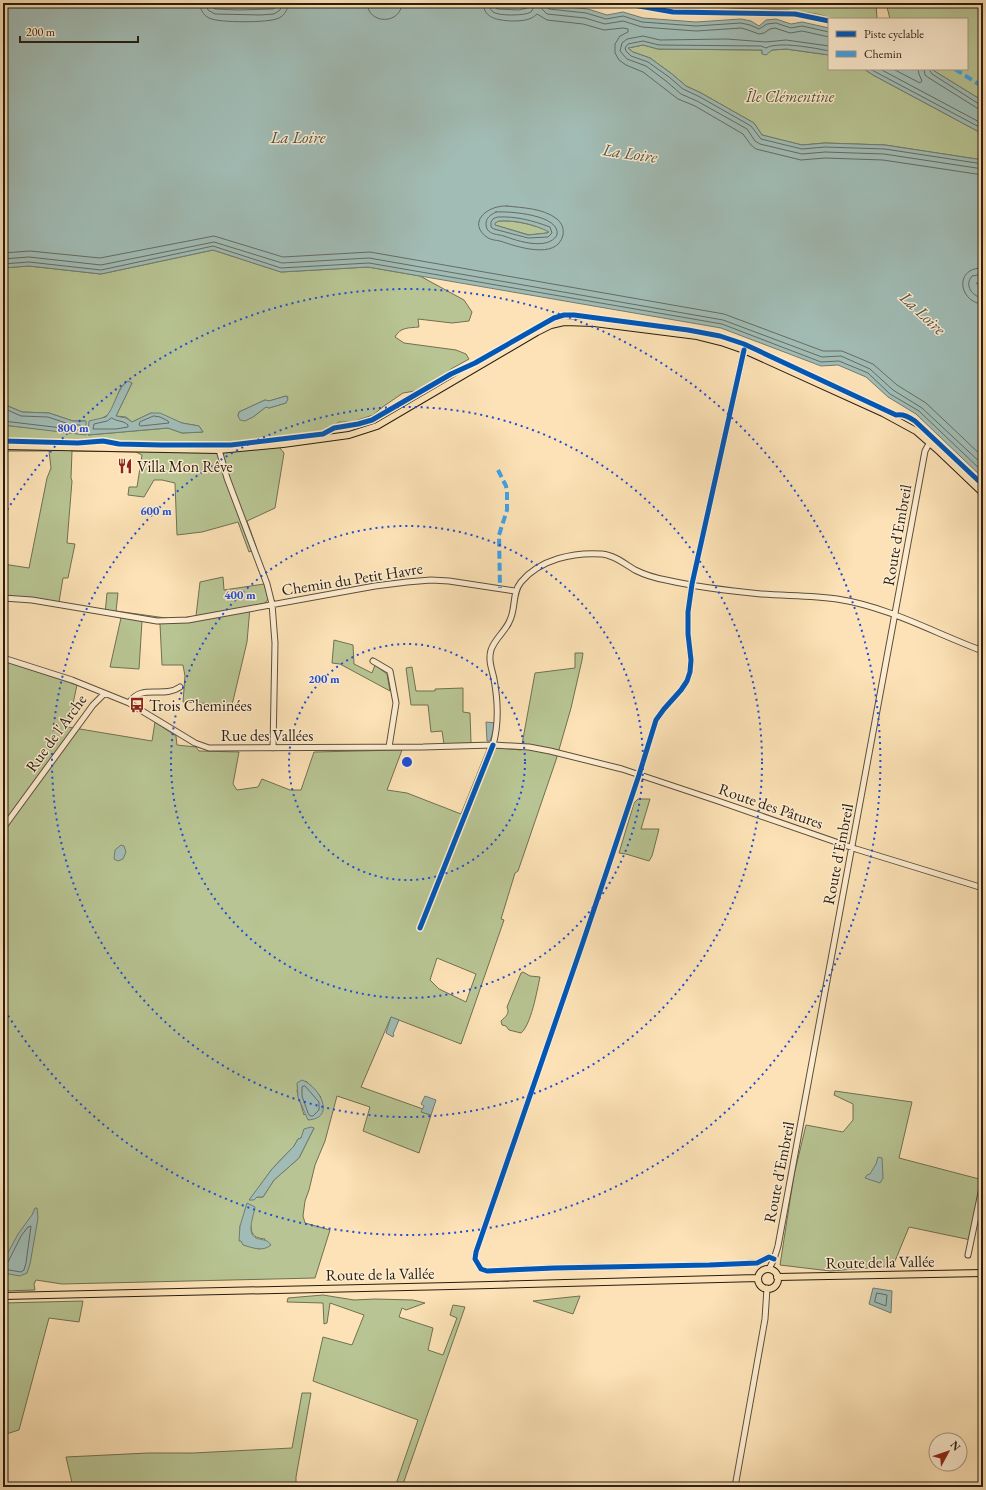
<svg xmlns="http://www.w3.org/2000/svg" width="986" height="1490" viewBox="0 0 986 1490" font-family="'EB Garamond',serif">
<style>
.green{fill:#b8c493;stroke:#707052;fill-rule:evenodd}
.water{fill:#a1bcb5;stroke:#707c74;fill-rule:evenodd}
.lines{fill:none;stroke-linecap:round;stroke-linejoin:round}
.shore{stroke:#646c64;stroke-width:1}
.minor-casing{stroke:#5c4e3b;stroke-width:7}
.major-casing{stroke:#271d12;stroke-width:8}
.minor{stroke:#fdecd0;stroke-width:5}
.major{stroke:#fce2b6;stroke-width:6}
.quiet{stroke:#3ea2ea;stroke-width:4;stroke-dasharray:8 4;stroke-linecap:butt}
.cycleway-casing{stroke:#fdecd0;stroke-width:8}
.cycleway{stroke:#0057b8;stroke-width:5}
.ring{fill:none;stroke:#1d4ed8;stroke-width:2;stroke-dasharray:2 4}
.labels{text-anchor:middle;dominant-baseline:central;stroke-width:3;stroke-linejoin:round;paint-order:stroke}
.park-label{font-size:16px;font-style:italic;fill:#524f39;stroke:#fdecd0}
.poi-label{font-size:16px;fill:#271d12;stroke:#fdecd0;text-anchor:start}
.street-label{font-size:16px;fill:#271d12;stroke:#fdecd0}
.water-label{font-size:17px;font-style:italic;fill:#52554b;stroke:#fdecd0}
.centre{fill:#1d4ed8;stroke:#fdecd0;stroke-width:2}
.ring-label{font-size:12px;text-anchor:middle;font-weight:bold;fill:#1d4ed8;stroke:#fdecd0;stroke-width:3;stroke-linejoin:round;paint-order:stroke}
</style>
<rect width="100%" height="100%" fill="#fce2b6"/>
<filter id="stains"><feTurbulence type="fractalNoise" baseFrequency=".005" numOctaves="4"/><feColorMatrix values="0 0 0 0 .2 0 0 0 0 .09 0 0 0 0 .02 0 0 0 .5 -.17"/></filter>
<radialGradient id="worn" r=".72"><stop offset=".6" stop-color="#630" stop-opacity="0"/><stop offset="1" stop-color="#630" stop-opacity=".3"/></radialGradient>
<!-- green -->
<path class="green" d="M 674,3 L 876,3 L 877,19 L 834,19 L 817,14 L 788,10 L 678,6 L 674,5 Z
M 886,3 L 983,3 L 983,101 L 931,69 L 967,69 L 967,19 L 890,19 Z
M 643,45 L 658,49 L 762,50 L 762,54 L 772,50 L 786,49 L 829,55 L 829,69 L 864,69 L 873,75 L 983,134 L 983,160 L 885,145 L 825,143 L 802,145 L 762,135 L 754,123 L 701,93 L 686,86 L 672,74 L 650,58 L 633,52 L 628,48 Z
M 499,221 C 516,220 534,225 549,231 L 547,233 L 529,235 L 495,225 L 494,223 Z
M 213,250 L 281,272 L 368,267 L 420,276 L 464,300 L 472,312 L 469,321 L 452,323 L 418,319 L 419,327 C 409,328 400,327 395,337 L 404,343 L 456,350 L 466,354 L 469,359 L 451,369 L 442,377 L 415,391 L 403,393 L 384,406 L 373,415 L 352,422 L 339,422 L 324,432 L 277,437 L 279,447 L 284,453 L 275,508 L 247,521 L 257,549 L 249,552 L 238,522 L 202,532 L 177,535 L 175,483 L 162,480 L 154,480 L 144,497 L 128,495 L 129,487 L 137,487 L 142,455 L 136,452 L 72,451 L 71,478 L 72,481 L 67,543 L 75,544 L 68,578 L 63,578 L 59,602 L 3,595 L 3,564 L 29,568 L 47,478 L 51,468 L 49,451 L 3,451 L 3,425 L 86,434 L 85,421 L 73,421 L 49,413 L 22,412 L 3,404 L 3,268 L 29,266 L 101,274 ZM 126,382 L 132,383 L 116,416 L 126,417 L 132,422 L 151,413 L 182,423 L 199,426 L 203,432 L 182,433 L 168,428 L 88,435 L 102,418 L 108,415 L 113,407 L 120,389 ZM 286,396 L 288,397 L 286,403 L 269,408 L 266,407 L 253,417 L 246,420 L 242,420 L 238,416 L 239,412 L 265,400 L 269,401 Z
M 223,577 L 224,590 L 264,584 L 269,598 L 265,603 L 250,607 L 247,642 L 232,705 L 183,702 L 185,676 L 183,665 L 162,665 L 160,624 L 142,621 L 139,669 L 110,667 L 121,618 L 105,614 L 107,593 L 118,593 L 116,611 L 173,619 L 196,616 L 200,582 Z
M 334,640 L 353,645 L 354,664 L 372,673 L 375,665 L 387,674 L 390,691 L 340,664 L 332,663 Z
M 575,653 L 583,653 L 582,660 L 571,708 L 556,760 L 518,871 L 515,873 L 501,919 L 504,920 L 461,1044 L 391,1017 L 361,1087 L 423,1109 L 422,1112 L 431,1115 L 419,1153 L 363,1131 L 370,1107 L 337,1096 L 325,1141 L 315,1165 L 309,1190 L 305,1201 L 303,1216 L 305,1223 L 330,1230 L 315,1278 L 62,1284 L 36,1280 L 34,1284 L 35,1290 L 3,1291 L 3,661 L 77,685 L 68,727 L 152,741 L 155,722 L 176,736 L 177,745 L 196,747 L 199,751 L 239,752 L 233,784 L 237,790 L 258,787 L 262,779 L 290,790 L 301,790 L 314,752 L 402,750 L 387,790 L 407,793 L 461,814 L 488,747 L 521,750 L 535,673 L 575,668 ZM 437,958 L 476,974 L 466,1002 L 439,989 L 430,980 ZM 306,1081 L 321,1097 L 304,1115 L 297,1091 L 298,1087 ZM 314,1128 L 299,1158 L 274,1180 L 263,1197 L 257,1197 L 250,1200 L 272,1169 L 294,1146 L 298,1139 L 301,1138 ZM 240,1226 L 251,1226 C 251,1236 256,1238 265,1239 L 260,1249 L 244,1245 L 241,1241 Z
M 412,667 L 416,691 L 435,691 L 435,689 L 463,688 L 463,712 L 470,713 L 471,743 L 444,744 L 442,731 L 431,732 L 428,705 L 411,705 L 406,668 Z
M 638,799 L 650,799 L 641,829 L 659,829 L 652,856 L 649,861 L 626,854 L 619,853 L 634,803 Z
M 523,972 L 530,976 L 540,977 C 537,991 531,1025 521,1033 L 509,1030 L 506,1026 L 502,1025 L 501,1021 C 506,1016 510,1014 507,1007 L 521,973 Z
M 835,1091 L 912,1102 L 899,1158 L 983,1180 L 971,1240 L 909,1227 L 893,1266 L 830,1271 L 780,1265 L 794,1175 L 806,1125 L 843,1132 L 853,1120 L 853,1104 L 834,1095 Z
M 323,1295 L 354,1300 L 375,1299 L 413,1300 L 425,1303 L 406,1310 L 402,1308 L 399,1317 L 433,1328 L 428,1350 L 443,1355 L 457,1318 L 450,1315 L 453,1305 L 465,1307 L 402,1487 L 395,1487 L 418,1420 L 313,1381 L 323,1337 L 352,1345 L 364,1315 L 330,1303 L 327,1323 L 324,1324 L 323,1303 L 287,1302 L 288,1298 Z
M 580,1296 L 573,1314 L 533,1301 Z
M 83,1301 L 79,1322 L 49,1318 L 19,1430 L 3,1435 L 3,1303 Z
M 302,1393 L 311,1393 L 296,1477 L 296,1484 L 293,1487 L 73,1487 L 66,1457 L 148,1453 L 193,1453 L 292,1448 Z"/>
<!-- water -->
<path class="water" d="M 3,3 L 182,3 L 238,6 L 261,6 L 293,3 L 375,3 L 384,5 L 410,3 L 459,3 L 519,6 L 541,4 L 588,9 L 607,15 L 623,12 L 643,18 L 696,22 L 741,19 L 751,21 L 759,26 L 766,20 L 776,19 L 791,24 L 802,22 L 829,28 L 829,55 L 786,49 L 772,50 L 766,55 L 762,54 L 762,50 L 658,49 L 643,45 L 628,48 L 633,52 L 650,58 L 672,74 L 686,86 L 701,93 L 754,123 L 762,135 L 802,145 L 825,143 L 885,145 L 983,160 L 983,283 L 976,283 L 983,290 L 983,478 L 916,414 L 888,397 L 866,377 L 838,365 L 821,366 L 721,328 L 368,267 L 281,272 L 213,250 L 101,274 L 29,266 L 3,268 ZM 499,221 C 515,220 534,224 549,232 L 547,233 L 528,235 L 495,225 L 495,223 Z
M 864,69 L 931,69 L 983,101 L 983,134 L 873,75 Z
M 128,381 L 132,383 L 116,416 L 126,418 L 132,422 L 151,413 L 160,413 L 182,423 L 199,426 L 203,432 L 182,433 L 168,428 L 88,435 L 89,421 L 106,417 C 115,406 116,392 126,382 Z
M 286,396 L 288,399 L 286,403 L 269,408 L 266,407 L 253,417 L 245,421 L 240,420 L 238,416 L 239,412 L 265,400 L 269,401 Z
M 3,404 L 22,412 L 49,413 L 73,421 L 86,421 L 86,435 L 3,425 Z
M 486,722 L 496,723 L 490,741 L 487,741 Z
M 121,845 L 124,846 L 126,852 L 123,859 L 118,861 L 114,859 L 115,850 Z
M 391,1017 L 399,1020 L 393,1034 L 394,1035 L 393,1037 L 386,1033 Z
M 302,1080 C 319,1086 337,1118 308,1120 L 298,1097 L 297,1083 Z
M 425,1096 L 436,1100 L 431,1115 L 421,1112 L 424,1106 L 421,1104 Z
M 311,1127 L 314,1128 L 299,1158 L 274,1180 L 263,1197 L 257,1197 L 254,1200 L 249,1200 L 272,1169 L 294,1146 L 298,1139 L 301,1138 L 304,1129 Z
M 878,1157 L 882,1158 L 883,1178 L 880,1183 L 865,1178 L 867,1175 L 870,1174 L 876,1164 Z
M 247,1203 L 255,1207 C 254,1215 246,1233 256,1238 C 263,1241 266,1238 271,1245 C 263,1252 253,1248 243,1245 L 241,1241 L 239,1241 L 240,1226 Z
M 35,1208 L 37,1208 L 38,1218 L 30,1264 L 27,1273 L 20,1276 L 3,1273 L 3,1262 L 18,1234 L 32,1215 Z
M 873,1288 L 892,1291 L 891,1313 L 869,1304 Z"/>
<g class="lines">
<!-- shore -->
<path class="shore" d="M 200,3 C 200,9 203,15 209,18 C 218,23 270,23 279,18 C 285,15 288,9 288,3
M 206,3 L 208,10 L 215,14 L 261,15 L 274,14 L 280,10 L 282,3
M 211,3 L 212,7 L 215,9 L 238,10 L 273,9 L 276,7 L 277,3
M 367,3 C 368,25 401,25 402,3
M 483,3 C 484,19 498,20 511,21 C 517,21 523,21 529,19 C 532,18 535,16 537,14 L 547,20 L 583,24 L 604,30 L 623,28 L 628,29 L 628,32 L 620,36 L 615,44 L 615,53 L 619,60 L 626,65 L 643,72 L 678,99 L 695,106 L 743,134 L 751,145 L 756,149 L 801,160 L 825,158 L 883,160 L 983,175
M 489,3 C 489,6 490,9 493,12 C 498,16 525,16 531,12 C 533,9 534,7 534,3
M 494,3 L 495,7 L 497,9 L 519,10 L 527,8 L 529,3
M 540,3 L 542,9 L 547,14 L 585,18 L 605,24 L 623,21 L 642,27 L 696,31 L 741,28 L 748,30 L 759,34 L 764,33 L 770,29 L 775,28 L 790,33 L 802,31 L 829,37
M 545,3 L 546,7 L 549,9 L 586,13 L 606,19 L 623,16 L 642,22 L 696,26 L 741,23 L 750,25 L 759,29 L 767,24 L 776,23 L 791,28 L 802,26 L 829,32
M 829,46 L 786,40 L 766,42 L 727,39 L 660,40 L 643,36 L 627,39 L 622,43 L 620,51 L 627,59 L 646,66 L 666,81 L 681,94 L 697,101 L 747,129 L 755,141 L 760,144 L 802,154 L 825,152 L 884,154 L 983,169
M 829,51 C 815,48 778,41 766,48 L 761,46 L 659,45 L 643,41 L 628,44 L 625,48 L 626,51 L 631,56 L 648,62 L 669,77 L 683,89 L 700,97 L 751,126 L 761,139 L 802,149 L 825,147 L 885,149 L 983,164
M 870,69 L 983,129
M 880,69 L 983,124
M 893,69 L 920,83 L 922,81 L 919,74 L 918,69
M 924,69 L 925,75 L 929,78 L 977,108 L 983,109
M 929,69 L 932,74 L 979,104 L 983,104
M 507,206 C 523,208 543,208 557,219 C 562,223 564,229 563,235 C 557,261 515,246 500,241 C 495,240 492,240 488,238 C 466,223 487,205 507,206 Z
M 496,212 C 510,211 561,215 557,235 C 548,251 517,241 504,236 C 497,234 491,235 487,229 C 484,220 488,216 496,212 Z
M 498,217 C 516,216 534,221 550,227 L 552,233 L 548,237 L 528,238 L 494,229 L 491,227 L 491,222 L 493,219 Z
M 3,253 L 30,251 L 100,258 L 214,236 L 283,257 L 370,252 L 724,314 L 823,351 L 842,351 L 873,364 L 897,385 L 926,403 L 983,457
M 3,259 L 29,257 L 101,265 L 214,242 L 282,263 L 369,258 L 723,320 L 822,357 L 841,356 L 870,369 L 893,390 L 922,408 L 983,465
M 3,264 L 29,262 L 101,270 L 213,246 L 281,268 L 369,263 L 722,324 L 821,362 L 839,361 L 868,373 L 890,394 L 919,411 L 983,472
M 983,268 C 953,267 959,303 983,304
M 983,274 L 972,276 C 964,285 972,297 983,298
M 3,408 L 21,416 L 48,417 L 72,425 L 80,425 L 82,428 L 79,430 L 3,421
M 154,416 L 160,417 L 168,421 L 169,423 L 141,426 L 139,425 L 140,422 Z
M 112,418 C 117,422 123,420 128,425 L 128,427 L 116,429 L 93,429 L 94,424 L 107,421 Z
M 305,1086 L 319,1102 L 319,1110 L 313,1116 L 310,1116 L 308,1113 L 302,1096 L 302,1087 Z
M 3,1263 L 8,1262 L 21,1236 L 28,1227 L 31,1226 L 26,1263 L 24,1270 L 21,1272 L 3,1269
M 877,1293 L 887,1295 L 886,1306 L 875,1302 Z"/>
<!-- minor casing -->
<g class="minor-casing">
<path id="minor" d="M 744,350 L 692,584 L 688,612 L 688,634 L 691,660 L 690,672 L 687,681 L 681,690 L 664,709 L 656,720 L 639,775 L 582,945 L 476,1252 L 475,1259 L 481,1269 L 487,1271 L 554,1268 L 709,1265 L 757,1263 L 769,1257 L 774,1259
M 219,450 L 227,478 L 267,584 L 272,604 L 275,643 L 273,748
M 3,598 L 32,600 L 157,621 L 188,620 L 375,586 L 407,582 L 431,580 L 449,581 L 515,591
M 3,658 L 72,680 L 129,703 L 195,743 L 209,748 L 423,747 L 493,745 L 529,747 L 550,751 L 622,769 L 718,801 L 856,849 L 983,888
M 373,661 L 390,671 L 396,703 L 389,747
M 129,703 C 141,683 163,699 180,687
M 493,745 C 499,724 498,701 494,679 C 492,669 488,661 491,650 C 495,638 506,631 510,620 C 516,607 512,593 521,582 C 540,559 574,552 602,554 C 614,555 625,564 635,570 C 645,575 655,578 666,580 C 697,587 730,591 761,594 C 786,596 812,595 837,599 C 889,607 934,633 983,651
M 3,828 L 93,705 L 104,694
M 968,1255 L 983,1183
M 769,1269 L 774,1259 L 778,1246 L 925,451 L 930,442
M 294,1486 L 302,1487
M 735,1487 L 765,1319 L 767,1288"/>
</g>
<!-- major casing -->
<g class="major-casing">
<path id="major" d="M 3,446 L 219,450 L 283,444 L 349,435 L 377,426 L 537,332 L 551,325 L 564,322 L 594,323 L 697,336 L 721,342 L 744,350 L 883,413 L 916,431 L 940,452 L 983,493
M758 1279a10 10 0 1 1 20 0a10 10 0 1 1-20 0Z
M 777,1277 L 983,1273
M 3,1296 L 451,1286 L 758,1278"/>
</g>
<!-- minor -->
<use href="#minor" class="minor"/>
<!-- major -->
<use href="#major" class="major"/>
<!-- quiet -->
<path class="quiet" d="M 955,69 L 983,87
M 498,470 L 506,486 L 507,492 L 507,510 L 499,535 L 500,588"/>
<!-- cycleway casing -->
<g class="cycleway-casing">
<path id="cycleway" d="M 622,3 L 673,12 L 795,14 L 829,21
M 744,350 L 692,584 L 688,612 L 688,634 L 691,660 L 690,672 L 687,681 L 681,690 L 664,709 L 656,720 L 639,775 L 582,945 L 476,1252 L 475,1259 L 481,1269 L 487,1271 L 554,1268 L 709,1265 L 757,1263 L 769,1257 L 774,1259
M 3,441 L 78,443 L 103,441 L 119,444 L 161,445 L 231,445 L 323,434 L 334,428 L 358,424 L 372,420 L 451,374 L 475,363 L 554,318 L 564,315 L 574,315 L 688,330 L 720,336 L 744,344 L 896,415 C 904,414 909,417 915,421 L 983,485
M 420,928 L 493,745"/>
</g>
<!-- cycleway -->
<use href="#cycleway" class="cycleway"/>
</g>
<!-- distance rings -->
<g class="ring">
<circle cx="407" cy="762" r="118"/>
<circle cx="407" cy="762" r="236"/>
<circle cx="407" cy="762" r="355"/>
<path d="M4 515A473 473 0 1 1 4 1009"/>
</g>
<!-- icons -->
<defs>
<g id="restaurant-bare" transform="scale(1.2)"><path d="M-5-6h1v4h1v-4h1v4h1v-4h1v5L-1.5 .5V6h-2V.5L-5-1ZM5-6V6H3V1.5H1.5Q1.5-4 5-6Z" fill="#8f2418" stroke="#fdecd0" stroke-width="2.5" paint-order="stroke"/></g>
<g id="bus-bare" transform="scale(1.2)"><path d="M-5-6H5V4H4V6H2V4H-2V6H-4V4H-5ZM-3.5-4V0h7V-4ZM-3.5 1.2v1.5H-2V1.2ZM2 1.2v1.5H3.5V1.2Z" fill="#8f2418" stroke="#fdecd0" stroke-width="2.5" paint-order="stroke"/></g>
</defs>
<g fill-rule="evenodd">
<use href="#restaurant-bare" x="125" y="466"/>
<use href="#bus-bare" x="137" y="705"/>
</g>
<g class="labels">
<!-- park labels -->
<g class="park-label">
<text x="790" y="96">Île Clémentine</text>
</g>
<!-- poi labels -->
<g class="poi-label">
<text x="137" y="466">Villa Mon Rêve</text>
<text x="149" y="705">Trois Cheminées</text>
</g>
<!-- street labels -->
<g class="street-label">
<text transform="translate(897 535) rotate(-80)">Route d'Embreil</text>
<text transform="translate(352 579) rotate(-9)">Chemin du Petit Havre</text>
<text transform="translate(56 733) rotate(-54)">Rue de l'Arche</text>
<text x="267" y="735">Rue des Vallées</text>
<text transform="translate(771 806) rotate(19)">Route des Pâtures</text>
<text transform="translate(838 854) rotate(-79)">Route d'Embreil</text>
<text transform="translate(779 1172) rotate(-79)">Route d'Embreil</text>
<text transform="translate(880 1262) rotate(-1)">Route de la Vallée</text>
<text transform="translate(380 1274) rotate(-1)">Route de la Vallée</text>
</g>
<!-- water labels -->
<g class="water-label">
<text x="298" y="137">La Loire</text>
<text transform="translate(630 153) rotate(8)">La Loire</text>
<text transform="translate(923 313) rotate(43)">La Loire</text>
</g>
</g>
<circle cx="407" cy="762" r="6" class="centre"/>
<g class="ring-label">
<text x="73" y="432">800 m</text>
<text x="156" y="515">600 m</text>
<text x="240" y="599">400 m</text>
<text x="324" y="683">200 m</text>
</g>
<!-- margin -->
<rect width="986" height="1490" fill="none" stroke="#fce2b6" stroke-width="16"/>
<rect x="4" y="4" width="978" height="1482" fill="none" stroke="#271d12" stroke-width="2"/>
<rect x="8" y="8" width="970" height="1474" fill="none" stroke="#271d12"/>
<!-- legend -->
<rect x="828" y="18" width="140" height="52" fill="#fdecd0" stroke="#a79984"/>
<rect x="836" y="31" width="20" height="6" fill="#0057b8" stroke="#a79984"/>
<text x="864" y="38" font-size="12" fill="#271d12">Piste cyclable</text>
<rect x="836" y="51" width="20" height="6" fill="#3ea2ea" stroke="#a79984"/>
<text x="864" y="58" font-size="12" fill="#271d12">Chemin</text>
<!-- north arrow -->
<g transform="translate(948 1452) rotate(50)"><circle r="19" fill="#fdecd0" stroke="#a79984"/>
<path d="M0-3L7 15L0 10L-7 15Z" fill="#8f2418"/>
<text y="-6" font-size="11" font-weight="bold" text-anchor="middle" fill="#271d12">N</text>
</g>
<!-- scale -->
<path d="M20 36v6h118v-6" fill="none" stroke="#271d12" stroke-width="2"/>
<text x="26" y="36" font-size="12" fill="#271d12" stroke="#fdecd0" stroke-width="3" paint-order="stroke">200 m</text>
<rect width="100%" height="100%" filter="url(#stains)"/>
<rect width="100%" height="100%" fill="url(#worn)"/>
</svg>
